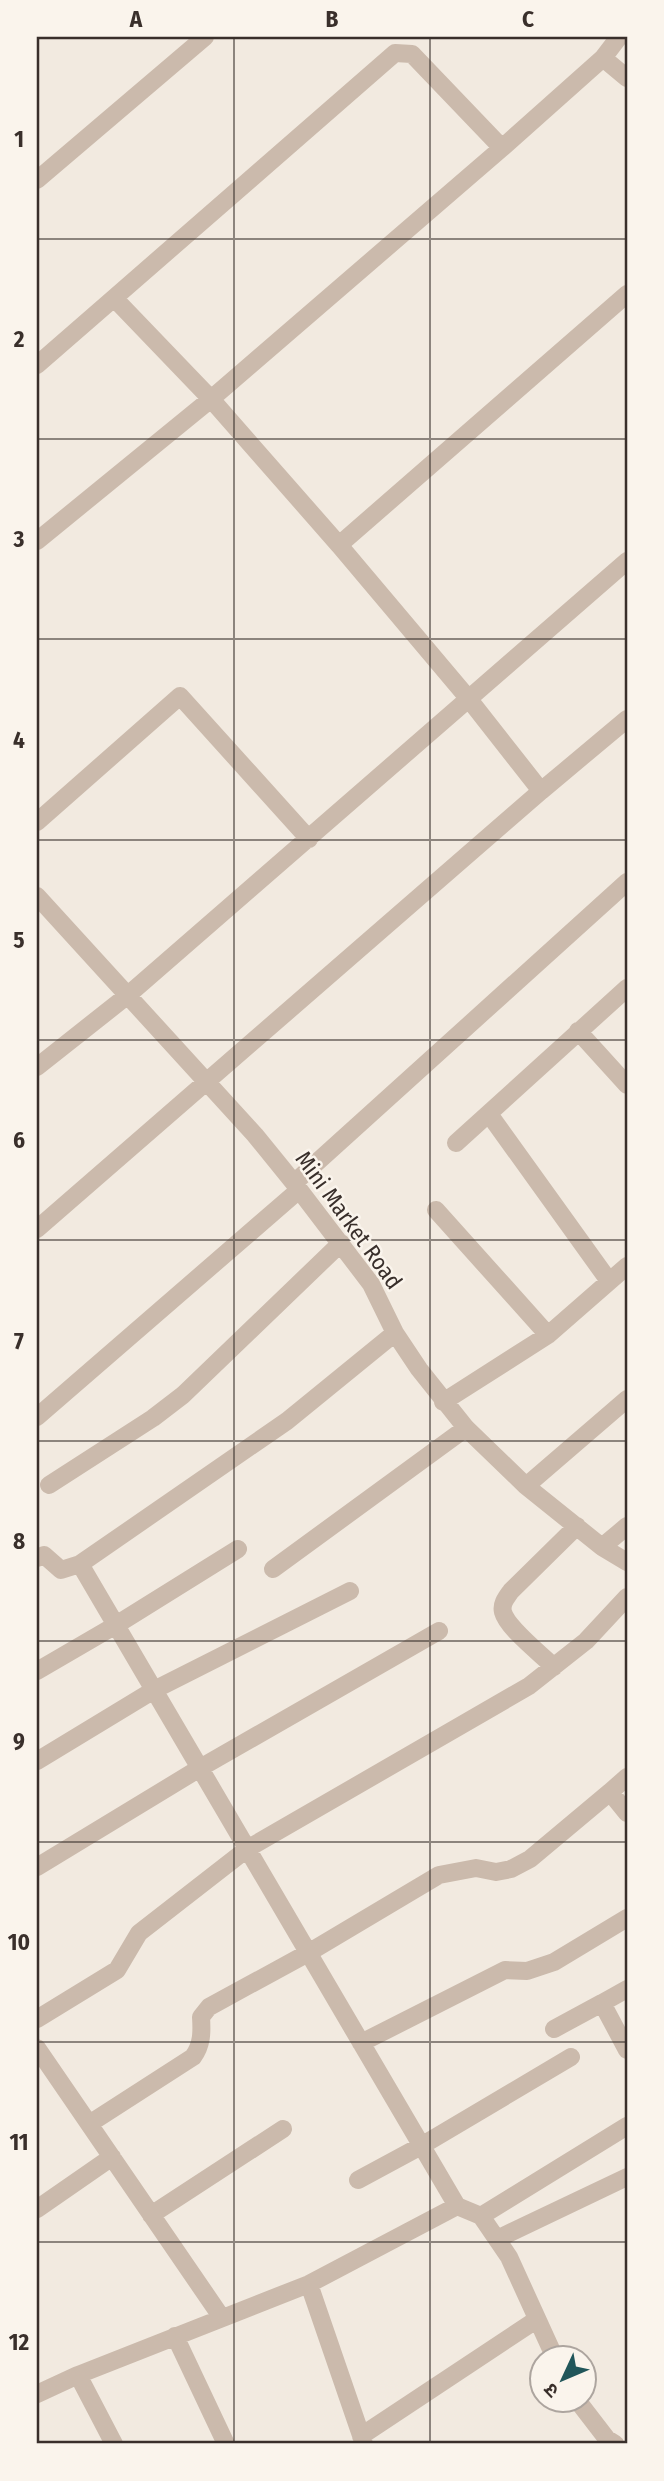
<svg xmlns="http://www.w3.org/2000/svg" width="664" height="2481" viewBox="0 0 664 2481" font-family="'Fira Sans Condensed','Noto Sans Devanagari',sans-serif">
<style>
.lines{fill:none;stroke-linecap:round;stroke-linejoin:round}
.minor{stroke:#cbbaac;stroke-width:18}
.grid{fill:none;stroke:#392f2b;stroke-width:2;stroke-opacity:0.55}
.labels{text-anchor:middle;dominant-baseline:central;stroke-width:5;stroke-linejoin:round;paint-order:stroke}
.street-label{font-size:23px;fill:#392f2b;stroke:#faf4ec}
.neatline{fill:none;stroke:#392f2b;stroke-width:2.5}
.grid-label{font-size:23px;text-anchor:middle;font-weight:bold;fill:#392f2b}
</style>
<rect width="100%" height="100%" fill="#f2eae0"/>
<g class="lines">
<!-- minor -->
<path class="minor" d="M 603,58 L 627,78
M 502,148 L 412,54 L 395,53 L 114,298 L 211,399 L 339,545 L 627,294
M 37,180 L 205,37
M 37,365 L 114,298
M 37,541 L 211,399 L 502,148 L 603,58 L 619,37
M 339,545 L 468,698 L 541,791 L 627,719
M 37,822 L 180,696 L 309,839
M 37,896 L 255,1135 L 294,1183 L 371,1284 L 395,1333 L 419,1369 L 466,1428 L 526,1486 L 602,1547 L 627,1562
M 578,1031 L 627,1085
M 37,1067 L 128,995 L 627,561
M 489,1114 L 609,1281
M 456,1143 L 627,988
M 294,1183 L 627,882
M 436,1210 L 548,1335
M 37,1229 L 541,791
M 443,1402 L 548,1335 L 627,1266
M 37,1417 L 299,1190
M 49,1485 L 153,1418 L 183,1395 L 341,1243
M 526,1486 L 627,1399
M 602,1547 L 627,1526
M 37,1558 L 44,1555 L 61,1570 L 80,1564 L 287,1421 L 395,1333
M 80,1564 L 457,2206 L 481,2216 L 509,2257 L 555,2358
M 273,1569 L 466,1428
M 554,1667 C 541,1654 507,1628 503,1612 C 501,1604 506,1598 511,1591 L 577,1526
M 37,1671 L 116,1625 L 238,1549
M 37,1761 L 154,1690 L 350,1591
M 627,1777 L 610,1792 L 627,1813
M 37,1867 L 200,1768 L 439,1631
M 627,1989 L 602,2003 L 627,2050
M 37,2019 L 117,1970 L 139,1933 L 247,1849 L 529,1686 L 586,1641 L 627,1597
M 554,2029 L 602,2003
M 361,2043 L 505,1970 L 527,1971 L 554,1962 L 627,1918
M 37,2048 L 222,2318
M 89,2124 L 193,2057 C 202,2045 202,2032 201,2017 L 209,2007 L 308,1953 L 439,1875 L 476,1868 L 496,1872 L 511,1869 L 530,1859 L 610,1792
M 358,2180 L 421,2146 L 571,2057
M 37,2209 L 112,2157
M 151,2215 L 283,2129
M 481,2216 L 627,2126
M 497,2239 L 627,2177
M 309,2284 L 364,2444
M 175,2336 L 226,2444
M 78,2375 L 114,2444
M 37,2394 L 78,2375 L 309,2284 L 457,2206
M 577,2400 L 607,2439 L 615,2444
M 361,2436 L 536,2320"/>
</g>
<!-- grid -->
<path class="grid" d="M 234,37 L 234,2444M 430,37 L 430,2444M 37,239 L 627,239M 37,439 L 627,439M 37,639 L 627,639M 37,840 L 627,840M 37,1040 L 627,1040M 37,1240 L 627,1240M 37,1441 L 627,1441M 37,1641 L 627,1641M 37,1842 L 627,1842M 37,2042 L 627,2042M 37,2242 L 627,2242"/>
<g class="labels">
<!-- street labels -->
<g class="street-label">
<text transform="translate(349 1220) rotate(54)">Mini Market Road</text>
</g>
</g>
<!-- border -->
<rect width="664" height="2481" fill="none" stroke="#faf4ec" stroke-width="77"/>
<!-- north arrow -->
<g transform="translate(563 2379) rotate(226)"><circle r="33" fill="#faf4ec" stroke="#ada59f" stroke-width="2"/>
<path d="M0-5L12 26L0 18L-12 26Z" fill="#21565a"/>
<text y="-10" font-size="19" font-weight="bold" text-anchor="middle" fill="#392f2b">उ</text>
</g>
<rect x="38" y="38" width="588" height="2404" class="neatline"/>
<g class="grid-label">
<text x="136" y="27">A</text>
<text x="332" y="27">B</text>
<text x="528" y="27">C</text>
<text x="19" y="147">1</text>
<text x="19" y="347">2</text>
<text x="19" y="547">3</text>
<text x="19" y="748">4</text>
<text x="19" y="948">5</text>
<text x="19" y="1148">6</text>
<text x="19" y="1349">7</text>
<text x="19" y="1549">8</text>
<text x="19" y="1749">9</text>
<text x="19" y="1950">10</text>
<text x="19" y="2150">11</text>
<text x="19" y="2350">12</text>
</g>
</svg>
